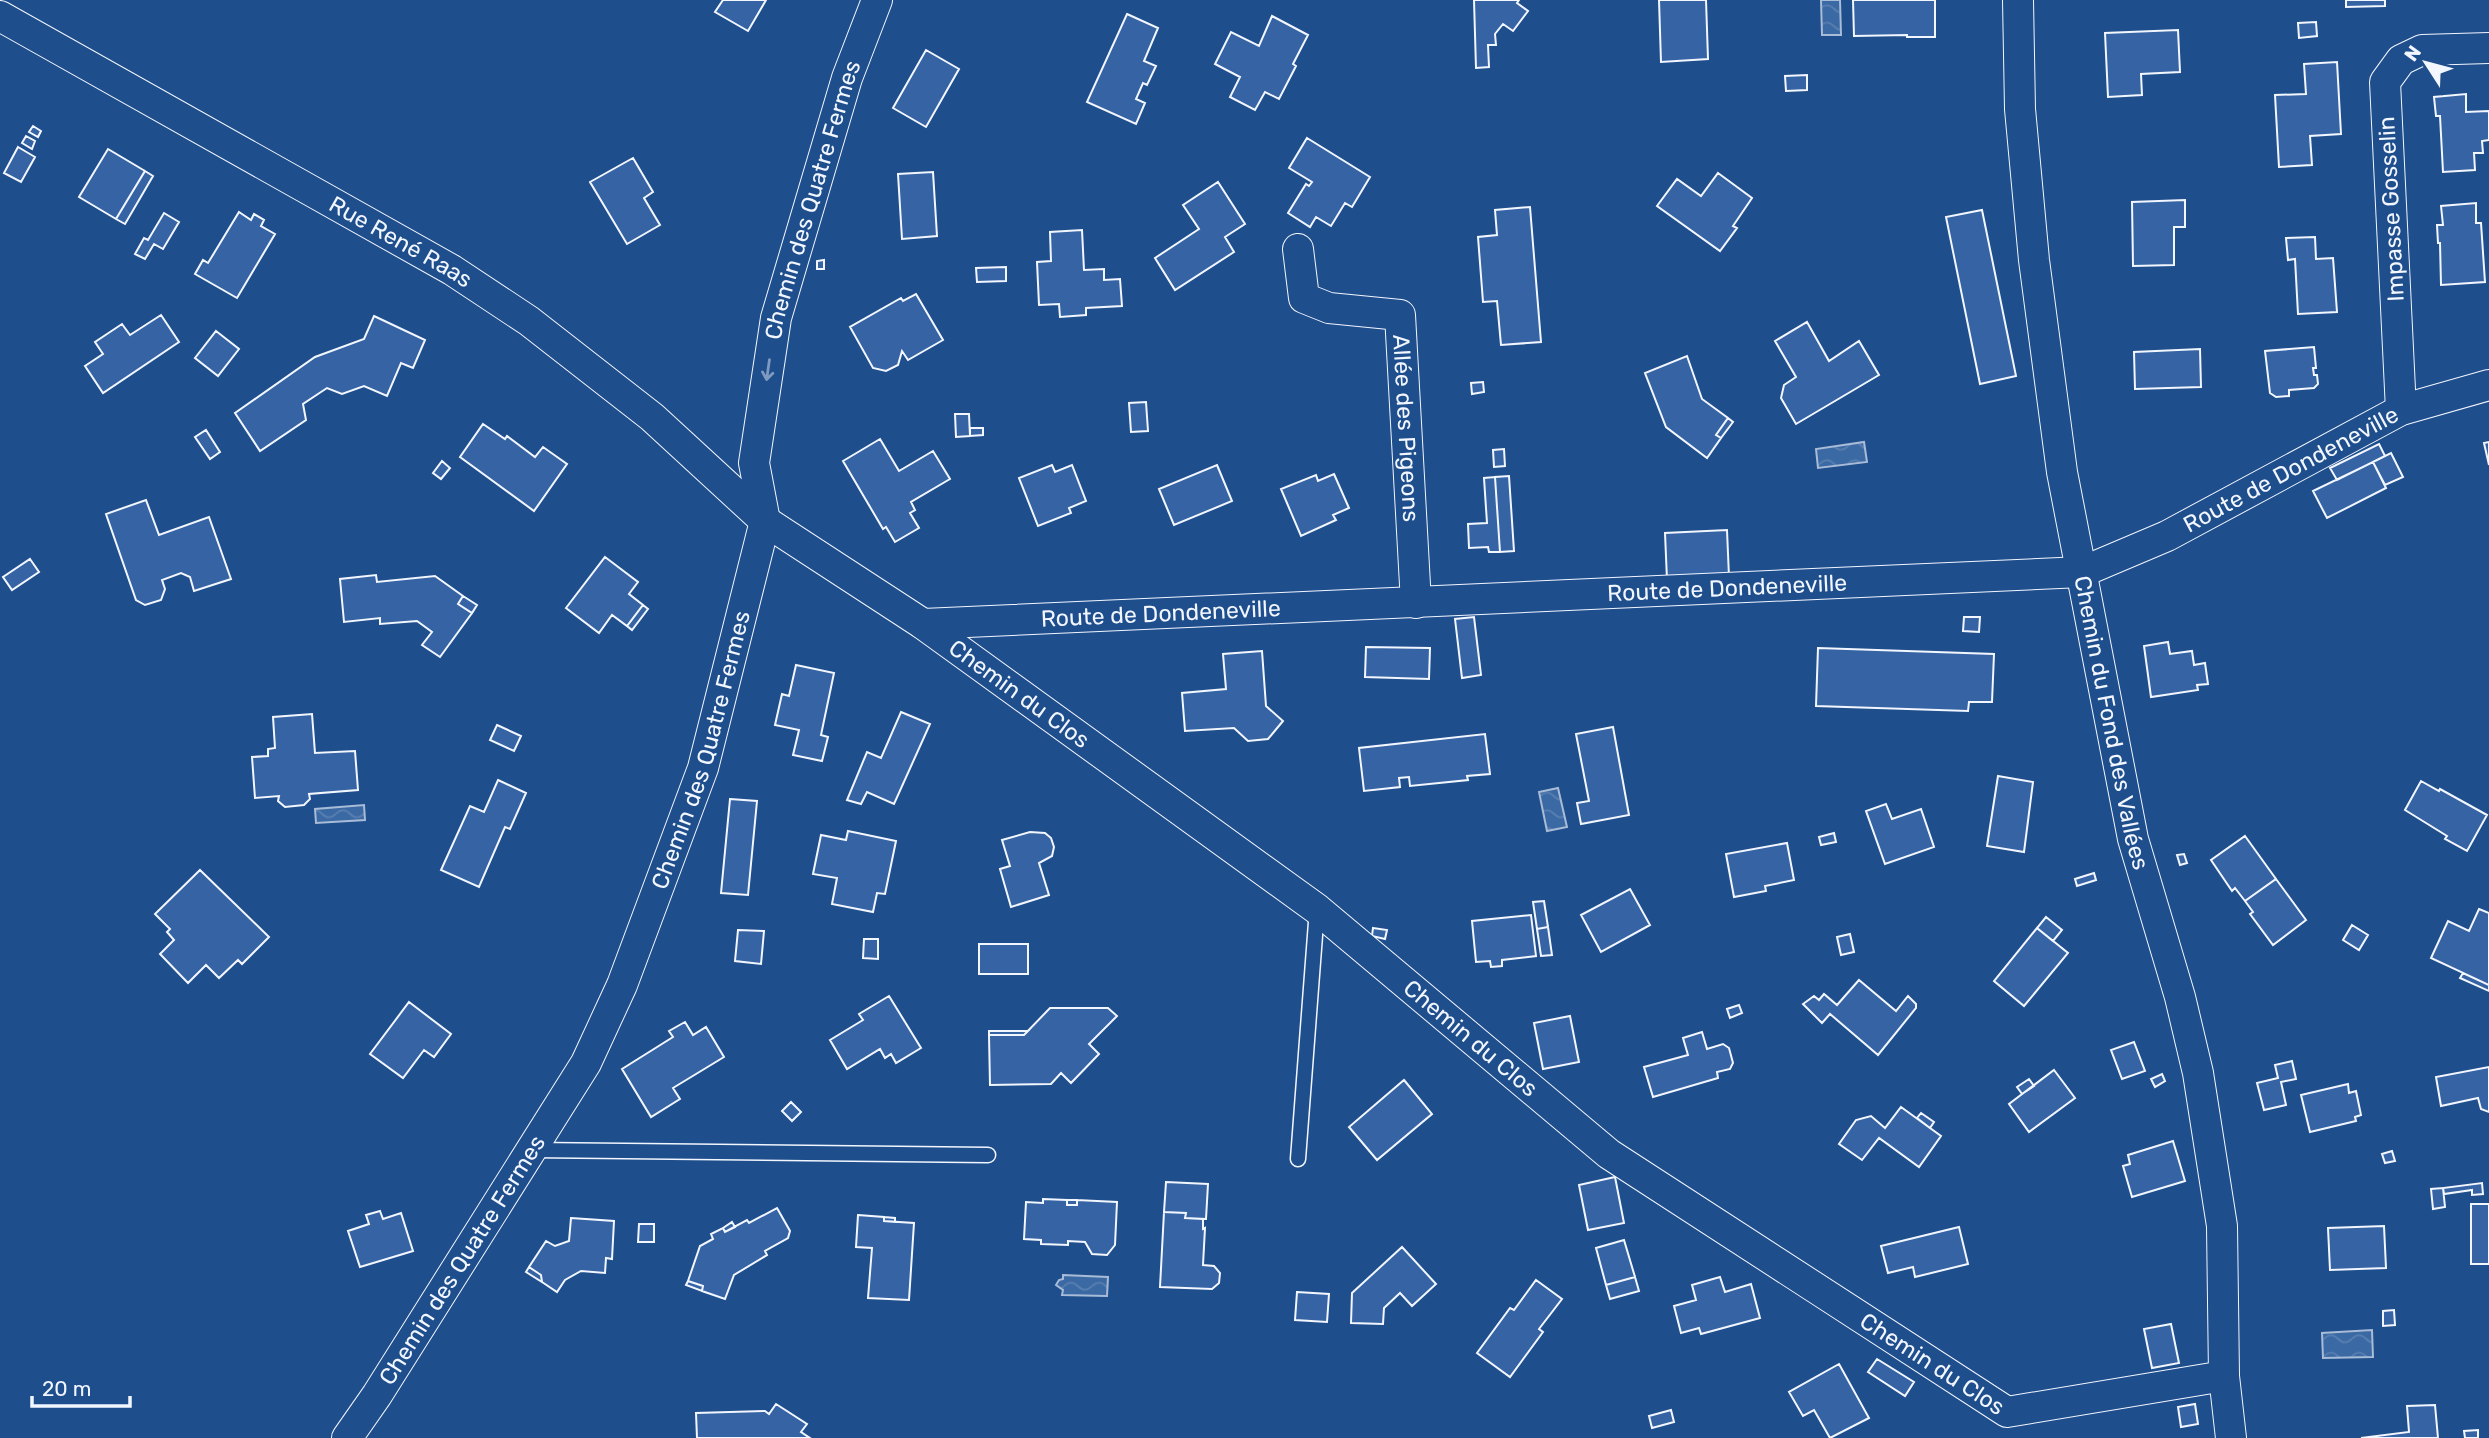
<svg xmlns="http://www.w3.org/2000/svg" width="2489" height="1438" viewBox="0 0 2489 1438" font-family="Rubik,sans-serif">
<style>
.water{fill:url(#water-waves);stroke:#a8bbd7;stroke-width:2}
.building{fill:#3563a3;stroke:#f2f6ff;stroke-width:2}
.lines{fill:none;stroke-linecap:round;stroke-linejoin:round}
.lane-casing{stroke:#f2f6ff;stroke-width:17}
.street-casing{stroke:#f2f6ff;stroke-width:32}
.lane{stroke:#1f4e8c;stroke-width:14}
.street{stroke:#1f4e8c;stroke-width:30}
.oneway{stroke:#7e9ac0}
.labels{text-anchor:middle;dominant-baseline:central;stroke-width:5;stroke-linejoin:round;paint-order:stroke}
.street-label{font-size:23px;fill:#f2f6ff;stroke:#1f4e8c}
</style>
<defs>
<pattern id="water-waves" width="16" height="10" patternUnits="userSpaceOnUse" patternTransform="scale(1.75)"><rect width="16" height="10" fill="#3b69a3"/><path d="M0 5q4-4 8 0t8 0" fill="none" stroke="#587fb1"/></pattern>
</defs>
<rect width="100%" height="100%" fill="#1f4e8c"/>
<!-- water -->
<path class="water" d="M 1821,0 L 1840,0 L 1841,35 L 1822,35 Z
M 1864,442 L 1867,462 L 1818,468 L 1816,449 Z
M 1558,788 L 1567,827 L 1547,831 L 1539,792 Z
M 364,805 L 365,820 L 316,823 L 315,809 Z
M 1063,1275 L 1108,1277 L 1107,1296 L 1062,1295 L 1063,1290 L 1056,1285 L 1059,1280 L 1063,1279 Z
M 2372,1330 L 2373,1357 L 2323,1358 L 2322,1333 Z"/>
<!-- building -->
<path class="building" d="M 723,0 L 766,0 L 748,31 L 715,12 Z
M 1474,0 L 1519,0 L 1517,3 L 1528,11 L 1513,31 L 1503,24 L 1495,34 L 1496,45 L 1488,45 L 1489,67 L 1476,68 Z
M 1659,0 L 1706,0 L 1708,59 L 1661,62 Z
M 1853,0 L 1935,0 L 1935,37 L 1907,37 L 1907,35 L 1854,36 Z
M 2346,0 L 2385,0 L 2385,6 L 2346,7 Z
M 1127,14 L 1158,28 L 1144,61 L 1156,66 L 1147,85 L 1143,83 L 1136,99 L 1145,103 L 1136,124 L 1087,102 Z
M 1272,16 L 1308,35 L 1293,64 L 1296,66 L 1279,99 L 1265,92 L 1255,110 L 1230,97 L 1240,77 L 1215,64 L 1231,32 L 1259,46 Z
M 2316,22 L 2317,36 L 2299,38 L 2298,23 Z
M 2178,30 L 2180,72 L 2141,74 L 2142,95 L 2108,97 L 2105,33 Z
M 926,50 L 959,69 L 926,127 L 893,108 Z
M 2337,62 L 2341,134 L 2310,136 L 2312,165 L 2279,167 L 2275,95 L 2306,94 L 2304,64 Z
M 1807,75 L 1807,90 L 1786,91 L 1785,76 Z
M 2466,94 L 2466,112 L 2489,111 L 2489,140 L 2482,141 L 2483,153 L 2474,153 L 2475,170 L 2443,172 L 2440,116 L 2436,116 L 2434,97 Z
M 33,126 L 41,131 L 38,137 L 29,132 Z
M 26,136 L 35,141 L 32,149 L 22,143 Z
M 1307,138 L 1370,177 L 1352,207 L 1345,203 L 1331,226 L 1316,217 L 1310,227 L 1288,213 L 1306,184 L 1309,186 L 1312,182 L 1289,168 Z
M 18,147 L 35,157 L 21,182 L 4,173 Z
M 108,149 L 145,171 L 116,219 L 79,197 Z
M 633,158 L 653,192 L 644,198 L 660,225 L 627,244 L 590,182 Z
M 145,171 L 153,176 L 125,224 L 116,219 Z
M 933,172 L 937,236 L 902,239 L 898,174 Z
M 1718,173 L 1752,198 L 1733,226 L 1737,228 L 1720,251 L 1657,206 L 1677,179 L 1701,196 Z
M 1218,182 L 1245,224 L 1225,237 L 1234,252 L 1175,290 L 1155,258 L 1199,229 L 1183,205 Z
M 2185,200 L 2185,227 L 2174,227 L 2174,265 L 2133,266 L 2132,202 Z
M 2476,203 L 2476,223 L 2481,223 L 2485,282 L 2441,285 L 2440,243 L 2438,243 L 2437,225 L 2443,225 L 2441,206 Z
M 1530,207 L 1541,342 L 1501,345 L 1497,301 L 1483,302 L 1478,237 L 1497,235 L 1495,210 Z
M 1982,210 L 2016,376 L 1980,384 L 1946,217 Z
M 239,212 L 251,220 L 254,214 L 264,220 L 261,226 L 275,234 L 237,298 L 195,274 L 203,260 L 208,263 Z
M 164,213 L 179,222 L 163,249 L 154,244 L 145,259 L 135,254 L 144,238 L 148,240 Z
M 1082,230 L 1084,270 L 1104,269 L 1104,280 L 1120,279 L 1122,306 L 1086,308 L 1086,315 L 1060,317 L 1059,304 L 1039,305 L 1037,262 L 1051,261 L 1050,232 Z
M 2315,237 L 2316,259 L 2333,258 L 2337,312 L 2298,314 L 2295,259 L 2288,260 L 2286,238 Z
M 824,260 L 824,269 L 817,269 L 817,261 Z
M 1006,267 L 1006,281 L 977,282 L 976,268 Z
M 916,294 L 943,340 L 908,360 L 902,351 L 898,365 L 886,371 L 873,368 L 850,327 L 901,298 L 903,301 Z
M 161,315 L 179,342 L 103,393 L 85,366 L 103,354 L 95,342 L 122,324 L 130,335 Z
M 374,316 L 425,340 L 413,368 L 401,363 L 387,396 L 364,386 L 342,394 L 327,388 L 303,404 L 306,420 L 260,451 L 235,413 L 315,357 L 364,339 Z
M 1807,322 L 1829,361 L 1859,341 L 1879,375 L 1796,424 L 1781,398 L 1784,385 L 1796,377 L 1775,341 Z
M 216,331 L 239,349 L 218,376 L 195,358 Z
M 2314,347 L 2316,368 L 2313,368 L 2314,375 L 2317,375 L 2318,384 L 2314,388 L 2289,390 L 2289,396 L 2276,397 L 2270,393 L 2265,351 Z
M 2200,349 L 2201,387 L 2135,389 L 2134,352 Z
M 1687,356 L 1702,399 L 1728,418 L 1716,435 L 1721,438 L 1707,458 L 1666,427 L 1645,373 Z
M 1483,382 L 1484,392 L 1472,394 L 1471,383 Z
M 1146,402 L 1148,431 L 1131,432 L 1129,403 Z
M 955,414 L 969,414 L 970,436 L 956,437 Z
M 1728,418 L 1733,422 L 1721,438 L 1716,435 Z
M 483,424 L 505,439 L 507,436 L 535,457 L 543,447 L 567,464 L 534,511 L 460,457 Z
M 970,428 L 983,428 L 983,435 L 970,436 Z
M 206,430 L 220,452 L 210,459 L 195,437 Z
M 880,439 L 899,471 L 933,451 L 950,479 L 911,502 L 915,510 L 910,513 L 919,528 L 895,542 L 886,527 L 883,529 L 843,461 Z
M 2489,442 L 2489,465 L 2484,443 Z
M 2379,444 L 2385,456 L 2337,480 L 2330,468 Z
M 1504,449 L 1505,466 L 1494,467 L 1493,450 Z
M 2391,453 L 2403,477 L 2385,485 L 2373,462 Z
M 442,461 L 450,468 L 441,479 L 433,473 Z
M 2373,462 L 2386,488 L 2327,518 L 2313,491 Z
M 1052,465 L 1055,472 L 1072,465 L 1086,501 L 1069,508 L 1071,513 L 1038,526 L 1019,478 Z
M 1217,465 L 1232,501 L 1174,525 L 1159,489 Z
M 1334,474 L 1349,508 L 1333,515 L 1336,520 L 1301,536 L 1281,489 L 1316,475 L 1318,481 Z
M 1509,476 L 1514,551 L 1500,552 L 1495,477 Z
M 1495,477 L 1500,552 L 1489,552 L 1488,547 L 1469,548 L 1468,524 L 1487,523 L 1484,478 Z
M 146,500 L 159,535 L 209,517 L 231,579 L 194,591 L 190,577 L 181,573 L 162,580 L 165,589 L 161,600 L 145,605 L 136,600 L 106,514 Z
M 1727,530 L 1729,577 L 1667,580 L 1665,533 Z
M 605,557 L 638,582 L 629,594 L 643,605 L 627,626 L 612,615 L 599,633 L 566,608 Z
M 30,559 L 39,572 L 12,590 L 3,577 Z
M 376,575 L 377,582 L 435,576 L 463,596 L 458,604 L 472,613 L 440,657 L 422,645 L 432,632 L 417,621 L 380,624 L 380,618 L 344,622 L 340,579 Z
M 463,596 L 477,605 L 472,613 L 458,604 Z
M 643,605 L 648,609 L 632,630 L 627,626 Z
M 1474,617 L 1481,675 L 1462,678 L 1455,619 Z
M 1964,617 L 1980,617 L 1979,632 L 1963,631 Z
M 2168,642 L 2170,654 L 2192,651 L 2194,665 L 2205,663 L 2208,684 L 2197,685 L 2198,690 L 2151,697 L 2144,646 Z
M 1366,647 L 1430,648 L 1429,679 L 1365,677 Z
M 1818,648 L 1994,654 L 1992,702 L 1969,702 L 1968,711 L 1816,706 Z
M 1262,651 L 1266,706 L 1283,721 L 1268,739 L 1248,741 L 1234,728 L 1185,731 L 1182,693 L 1226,689 L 1223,654 Z
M 796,665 L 834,673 L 821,735 L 828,737 L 822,761 L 793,755 L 799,730 L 775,725 L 782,694 L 789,696 Z
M 901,712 L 930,724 L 894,804 L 867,792 L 861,804 L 847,800 L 867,752 L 881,758 Z
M 312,714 L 315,753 L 355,751 L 358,790 L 309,794 L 310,799 L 304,805 L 285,807 L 278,801 L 279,796 L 255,798 L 252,757 L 268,756 L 268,749 L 275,748 L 273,717 Z
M 497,725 L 521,736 L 514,751 L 490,740 Z
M 1613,727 L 1629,815 L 1581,824 L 1577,803 L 1589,801 L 1576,734 Z
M 1485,734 L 1490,774 L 1467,776 L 1468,780 L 1410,786 L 1409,777 L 1399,778 L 1400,787 L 1364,791 L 1359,748 Z
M 1998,776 L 2033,782 L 2024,852 L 1987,846 Z
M 498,780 L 526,793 L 510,829 L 505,827 L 479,887 L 441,870 L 470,806 L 484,812 Z
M 2421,781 L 2439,791 L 2440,789 L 2487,815 L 2467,851 L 2445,839 L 2447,836 L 2405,810 Z
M 730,799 L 757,801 L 748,895 L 721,893 Z
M 1886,804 L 1892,819 L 1921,809 L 1934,847 L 1885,864 L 1866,811 Z
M 848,831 L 896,841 L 885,894 L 877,893 L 873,912 L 832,904 L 837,878 L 813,874 L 821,835 L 846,840 Z
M 1030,832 L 1045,833 L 1051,838 L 1054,847 L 1052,856 L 1039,863 L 1049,895 L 1011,907 L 1000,869 L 1010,866 L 1002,840 Z
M 1834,833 L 1836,842 L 1821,845 L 1819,837 Z
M 2245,836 L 2276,879 L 2245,901 L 2235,888 L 2232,891 L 2211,860 Z
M 1787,843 L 1794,880 L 1765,886 L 1766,891 L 1734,897 L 1726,854 Z
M 2184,854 L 2187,863 L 2180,865 L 2177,855 Z
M 200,870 L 269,937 L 242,964 L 238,960 L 219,978 L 206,965 L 188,983 L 160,954 L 174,940 L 167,932 L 170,929 L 155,914 Z
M 2094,873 L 2096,880 L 2077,886 L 2075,879 Z
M 2276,879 L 2306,920 L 2273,945 L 2250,914 L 2253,912 L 2245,901 Z
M 1630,889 L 1650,925 L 1601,952 L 1581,915 Z
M 1544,901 L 1548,927 L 1537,929 L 1533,902 Z
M 2479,909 L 2489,913 L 2489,985 L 2431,958 L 2448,921 L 2469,931 Z
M 1531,915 L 1536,956 L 1502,960 L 1502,966 L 1491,967 L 1490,961 L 1476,962 L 1472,921 Z
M 2046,917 L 2062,930 L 2053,941 L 2037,928 Z
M 2352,925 L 2368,935 L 2359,950 L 2343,940 Z
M 1548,927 L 1552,955 L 1541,956 L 1537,929 Z
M 1373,928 L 1387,930 L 1385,939 L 1372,936 Z
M 2037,928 L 2068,953 L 2024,1006 L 1994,981 Z
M 738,930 L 764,931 L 761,964 L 735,961 Z
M 1850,934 L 1854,952 L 1841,955 L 1837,937 Z
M 864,939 L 878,939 L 878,959 L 863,958 Z
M 979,944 L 1028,944 L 1028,974 L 979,974 Z
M 2463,973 L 2489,985 L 2489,991 L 2460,978 Z
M 1859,980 L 1896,1011 L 1908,996 L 1916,1004 L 1916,1008 L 1878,1055 L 1830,1014 L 1822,1023 L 1803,1004 L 1814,996 L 1819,1000 L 1824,994 L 1837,1005 Z
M 889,996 L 921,1048 L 896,1063 L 891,1054 L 885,1058 L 880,1049 L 847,1069 L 830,1040 L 863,1020 L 859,1014 Z
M 409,1002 L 451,1034 L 434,1057 L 424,1050 L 403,1078 L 370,1054 Z
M 1739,1005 L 1742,1013 L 1730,1018 L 1727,1009 Z
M 1050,1008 L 1108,1008 L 1117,1016 L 1089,1044 L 1099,1054 L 1071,1083 L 1061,1073 L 1051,1084 L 990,1085 L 989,1035 L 1024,1035 Z
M 1570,1016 L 1579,1062 L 1543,1069 L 1534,1023 Z
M 685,1022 L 693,1035 L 706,1027 L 724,1057 L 673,1088 L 680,1099 L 651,1117 L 622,1069 L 673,1037 L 669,1031 Z
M 989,1031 L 1028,1031 L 1024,1035 L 989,1035 Z
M 1702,1032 L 1707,1049 L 1723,1044 L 1729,1048 L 1733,1063 L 1730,1069 L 1717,1072 L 1718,1078 L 1653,1097 L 1644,1067 L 1688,1055 L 1683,1038 Z
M 2134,1042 L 2145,1071 L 2122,1079 L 2111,1050 Z
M 2292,1061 L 2296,1079 L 2281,1082 L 2286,1105 L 2264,1110 L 2257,1083 L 2278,1078 L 2275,1065 Z
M 2489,1067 L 2489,1112 L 2481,1109 L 2478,1098 L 2441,1106 L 2436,1077 Z
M 2054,1070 L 2075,1098 L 2029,1132 L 2009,1104 Z
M 2162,1074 L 2165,1081 L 2155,1087 L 2151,1079 Z
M 2029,1079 L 2034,1086 L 2022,1094 L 2017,1087 Z
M 1404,1080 L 1432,1114 L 1377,1160 L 1349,1127 Z
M 2348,1084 L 2349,1093 L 2356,1091 L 2361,1115 L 2355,1117 L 2356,1121 L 2310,1132 L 2301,1095 Z
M 791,1102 L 801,1112 L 792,1121 L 782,1111 Z
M 1901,1107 L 1941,1136 L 1919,1167 L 1879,1138 L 1862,1160 L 1839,1144 L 1856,1120 L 1871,1116 L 1885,1128 Z
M 1921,1113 L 1934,1122 L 1930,1128 L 1917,1118 Z
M 2173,1141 L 2185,1181 L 2132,1197 L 2123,1166 L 2130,1164 L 2128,1155 Z
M 2392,1151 L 2395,1161 L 2385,1163 L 2382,1154 Z
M 1615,1177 L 1624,1223 L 1588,1230 L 1579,1185 Z
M 1166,1182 L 1208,1184 L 1206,1219 L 1185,1218 L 1186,1213 L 1164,1212 Z
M 2482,1183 L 2483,1194 L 2472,1195 L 2472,1190 L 2444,1194 L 2443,1188 Z
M 2443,1188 L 2445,1207 L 2433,1209 L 2431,1189 Z
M 1043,1199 L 1067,1200 L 1067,1205 L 1077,1205 L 1077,1200 L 1117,1202 L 1115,1245 L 1107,1255 L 1092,1254 L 1085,1242 L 1068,1241 L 1068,1245 L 1041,1244 L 1041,1240 L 1024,1239 L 1026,1202 L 1043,1203 Z
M 1067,1200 L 1077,1200 L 1077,1205 L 1067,1205 Z
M 2471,1204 L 2489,1204 L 2489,1264 L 2471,1264 Z
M 777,1208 L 790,1231 L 788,1238 L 765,1251 L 767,1255 L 734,1275 L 725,1299 L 702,1291 L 703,1286 L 688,1281 L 700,1246 L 713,1239 L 711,1234 L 723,1228 L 725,1232 L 747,1220 L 749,1223 Z
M 380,1211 L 383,1219 L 401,1213 L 413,1251 L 360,1267 L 348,1231 L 369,1224 L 366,1215 Z
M 1164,1212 L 1186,1213 L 1185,1218 L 1203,1219 L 1203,1229 L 1205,1228 L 1203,1265 L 1214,1266 L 1220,1273 L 1219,1283 L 1212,1289 L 1160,1287 Z
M 858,1215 L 884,1217 L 884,1221 L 914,1223 L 909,1300 L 868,1298 L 872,1248 L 856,1247 Z
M 884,1217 L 895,1218 L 895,1222 L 884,1221 Z
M 571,1218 L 614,1221 L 612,1259 L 606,1258 L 605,1273 L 581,1271 L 565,1280 L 557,1292 L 542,1282 L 541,1275 L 529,1267 L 546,1241 L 555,1246 L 569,1241 Z
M 732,1222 L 735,1227 L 725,1232 L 723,1228 Z
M 639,1224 L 654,1224 L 654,1242 L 638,1242 Z
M 2384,1226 L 2386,1268 L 2330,1270 L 2328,1228 Z
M 1959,1227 L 1968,1264 L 1915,1277 L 1913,1267 L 1888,1273 L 1881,1246 Z
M 1624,1240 L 1635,1277 L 1606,1285 L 1596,1248 Z
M 1402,1247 L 1436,1284 L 1412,1306 L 1400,1293 L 1384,1308 L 1383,1324 L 1351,1323 L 1352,1293 Z
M 529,1267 L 541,1275 L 542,1282 L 526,1272 Z
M 1635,1277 L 1639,1291 L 1610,1299 L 1606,1285 Z
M 1720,1277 L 1725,1292 L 1751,1284 L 1760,1318 L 1701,1334 L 1699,1328 L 1681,1333 L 1674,1306 L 1696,1300 L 1692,1285 Z
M 1536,1280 L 1562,1299 L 1539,1329 L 1543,1332 L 1510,1377 L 1477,1353 L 1510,1308 L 1514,1310 Z
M 688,1281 L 703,1286 L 702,1291 L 686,1285 Z
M 1297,1292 L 1329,1294 L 1327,1322 L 1295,1320 Z
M 2394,1310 L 2395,1325 L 2383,1326 L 2383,1311 Z
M 2171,1324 L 2179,1363 L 2152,1368 L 2144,1329 Z
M 1877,1359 L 1914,1382 L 1905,1396 L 1868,1372 Z
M 1839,1364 L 1869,1418 L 1830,1438 L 1814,1410 L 1803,1416 L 1789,1392 Z
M 776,1404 L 807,1424 L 801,1432 L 810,1438 L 697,1438 L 696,1413 L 765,1411 L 769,1414 Z
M 2195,1404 L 2198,1424 L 2181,1427 L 2178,1407 Z
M 2435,1405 L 2438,1438 L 2361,1438 L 2409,1432 L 2407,1406 Z
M 1671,1410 L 1674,1422 L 1652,1428 L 1649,1416 Z
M 2478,1430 L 2478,1438 L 2465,1438 L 2464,1431 Z"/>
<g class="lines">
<!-- lane casing -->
<g class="lane-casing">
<path id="lane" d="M 531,1150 L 988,1155
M 1298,1159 L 1317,909"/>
</g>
<!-- street casing -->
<g class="street-casing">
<g id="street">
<path id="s1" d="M 2018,0 L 2020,109 L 2034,260 L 2062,472 L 2133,839 L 2180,997 L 2198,1073 L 2222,1226 L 2224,1376 L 2231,1438"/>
<path id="s2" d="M 0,16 L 452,270 L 529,321 L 652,417 L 765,521 L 923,624 L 1317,909 L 1609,1154 L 2007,1412 L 2224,1376"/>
<path id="s3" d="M 1298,249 L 1304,298 L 1329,308 L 1400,315 L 1416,603"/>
<path d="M 2401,410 L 2385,82 L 2401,60 L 2422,50 L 2489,48"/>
<path id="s4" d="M 923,624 L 2082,572 L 2167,536 L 2401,410 L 2489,385"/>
<path id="s5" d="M 347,1438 L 377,1395 L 586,1063 L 622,985 L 703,768 L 765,521 L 754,463 L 776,318 L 847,78 L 877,0"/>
</g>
</g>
<!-- lane -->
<use href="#lane" class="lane"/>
<!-- street -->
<use href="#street" class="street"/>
</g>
<!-- one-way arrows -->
<defs><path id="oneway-shaft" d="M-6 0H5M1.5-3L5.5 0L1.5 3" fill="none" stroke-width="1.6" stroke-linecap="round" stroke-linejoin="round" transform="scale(1.75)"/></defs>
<use class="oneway" href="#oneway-shaft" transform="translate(768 370) rotate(98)"/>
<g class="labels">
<!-- street labels -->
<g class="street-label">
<text stroke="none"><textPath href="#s5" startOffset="1346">Chemin des Quatre Fermes</textPath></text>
<text transform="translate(2391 209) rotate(-93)">Impasse Gosselin</text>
<text stroke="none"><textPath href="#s2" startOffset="460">Rue René Raas</textPath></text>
<text stroke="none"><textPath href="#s3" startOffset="261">Allée des Pigeons</textPath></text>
<text stroke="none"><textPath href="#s4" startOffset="1393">Route de Dondeneville</textPath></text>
<text stroke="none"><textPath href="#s4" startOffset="805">Route de Dondeneville</textPath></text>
<text stroke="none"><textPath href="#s4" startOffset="238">Route de Dondeneville</textPath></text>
<text stroke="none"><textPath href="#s2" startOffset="1228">Chemin du Clos</textPath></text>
<text stroke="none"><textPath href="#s1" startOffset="730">Chemin du Fond des Vallées</textPath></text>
<text stroke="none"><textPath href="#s5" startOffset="779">Chemin des Quatre Fermes</textPath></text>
<text stroke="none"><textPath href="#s2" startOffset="1796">Chemin du Clos</textPath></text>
<text stroke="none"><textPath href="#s5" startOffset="212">Chemin des Quatre Fermes</textPath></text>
<text stroke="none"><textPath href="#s2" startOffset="2362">Chemin du Clos</textPath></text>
</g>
</g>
<!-- north arrow -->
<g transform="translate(2426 63) rotate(306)" stroke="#1f4e8c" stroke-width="5" paint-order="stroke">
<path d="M0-5L12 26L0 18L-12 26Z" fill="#f2f6ff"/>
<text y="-10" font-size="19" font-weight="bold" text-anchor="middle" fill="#f2f6ff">N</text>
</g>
<!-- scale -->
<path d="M32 1396v10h98v-10" fill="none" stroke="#f2f6ff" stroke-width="3.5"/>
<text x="42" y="1396" font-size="21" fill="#f2f6ff" stroke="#1f4e8c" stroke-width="5" paint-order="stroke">20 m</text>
</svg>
